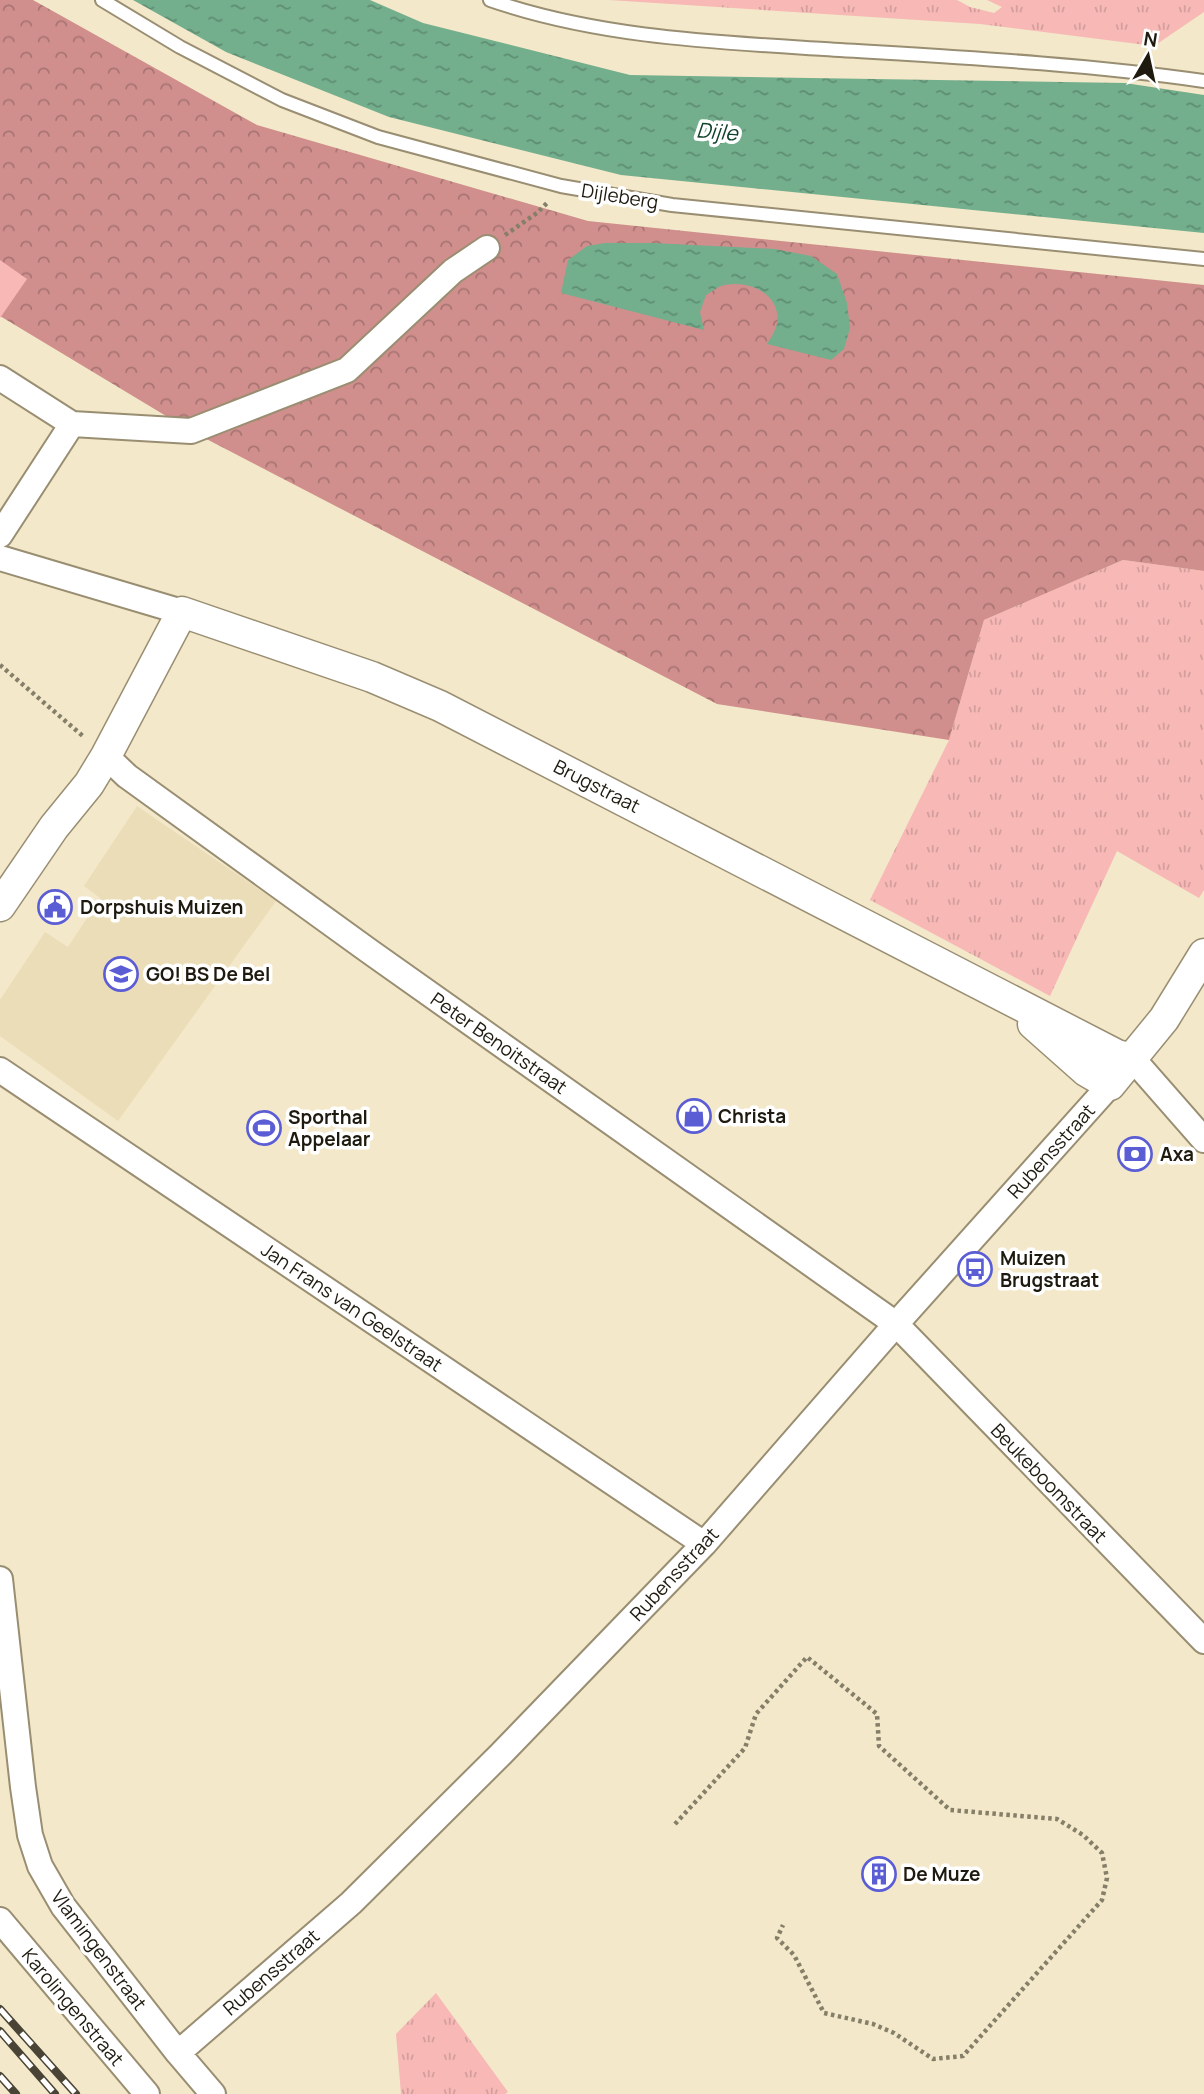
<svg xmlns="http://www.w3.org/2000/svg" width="1204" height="2094" viewBox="0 0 1204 2094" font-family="Manrope,sans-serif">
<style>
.built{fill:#ebddb7}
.grass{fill:url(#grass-tufts)}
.forest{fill:url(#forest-crowns)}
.pitch{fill:#f7b8b6}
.water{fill:url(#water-ripples)}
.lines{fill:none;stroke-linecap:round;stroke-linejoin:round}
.service-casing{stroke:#998e72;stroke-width:16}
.minor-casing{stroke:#998e72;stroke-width:28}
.tertiary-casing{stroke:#998e72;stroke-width:33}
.path{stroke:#857e69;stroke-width:4.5;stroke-dasharray:3.5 3.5;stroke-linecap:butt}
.service{stroke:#fff;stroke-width:12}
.minor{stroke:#fff;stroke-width:24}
.tertiary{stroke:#fff;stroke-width:30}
.rail-casing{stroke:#494435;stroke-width:8}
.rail{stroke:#fff;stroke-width:5;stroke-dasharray:16;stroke-linecap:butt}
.labels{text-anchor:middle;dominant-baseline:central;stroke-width:7;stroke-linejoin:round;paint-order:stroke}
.street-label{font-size:19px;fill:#1e1a0f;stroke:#fff}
.poi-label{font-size:19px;font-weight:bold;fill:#1e1a0f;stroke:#fff;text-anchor:start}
.water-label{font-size:21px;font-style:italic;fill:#10412a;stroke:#fff}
</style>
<defs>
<pattern id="grass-tufts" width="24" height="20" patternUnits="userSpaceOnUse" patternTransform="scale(1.75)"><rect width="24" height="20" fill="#f7b8b6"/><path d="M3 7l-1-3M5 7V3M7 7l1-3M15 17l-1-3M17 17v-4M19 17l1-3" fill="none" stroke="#d39e9b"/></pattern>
<pattern id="forest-crowns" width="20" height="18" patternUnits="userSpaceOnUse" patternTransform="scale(1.75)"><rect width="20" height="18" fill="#d08f8d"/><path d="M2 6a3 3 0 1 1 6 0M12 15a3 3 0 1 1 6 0" fill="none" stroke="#a87472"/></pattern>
<pattern id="water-ripples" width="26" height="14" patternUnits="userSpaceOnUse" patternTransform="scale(1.75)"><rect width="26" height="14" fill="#73ae8d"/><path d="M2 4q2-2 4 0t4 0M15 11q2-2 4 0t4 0" fill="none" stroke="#5e8d72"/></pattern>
</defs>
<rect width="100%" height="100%" fill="#f3e8c9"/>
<!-- built -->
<path class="built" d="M 137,806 L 276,901 L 118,1121 L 0,1036 L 0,1000 L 45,932 L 68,947 L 100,898 L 84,886 Z"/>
<!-- grass -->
<path class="grass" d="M 609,0 L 957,0 L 970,7 L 994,13 L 1002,7 L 987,0 L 1204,0 L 1204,12 L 1154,46 L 980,24 Z
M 1123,560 L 1204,571 L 1204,890 L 1199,898 L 1117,851 L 1050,996 L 870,900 L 949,740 L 984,620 Z
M 436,1993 L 508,2092 L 505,2094 L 401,2094 L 396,2034 Z"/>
<!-- forest -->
<path class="forest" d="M 0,0 L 33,0 L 257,125 L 588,221 L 1204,285 L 1204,571 L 1123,560 L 984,620 L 949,740 L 717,704 L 191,431 L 0,316 Z"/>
<!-- pitch -->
<path class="pitch" d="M 0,260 L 27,279 L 0,318 Z"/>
<!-- water -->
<path class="water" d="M 133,0 L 370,0 L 423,23 L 630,75 L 1125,83 L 1204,95 L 1204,233 L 621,175 L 389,117 L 226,52 Z
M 605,243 L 653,243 L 775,249 L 811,256 L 837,274 L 847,303 L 850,328 L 844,349 L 831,360 L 767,344 C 771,338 775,331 777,324 C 782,294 749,280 725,285 C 718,286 712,292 706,295 L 700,312 L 704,330 L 561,293 L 568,260 L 587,246 Z"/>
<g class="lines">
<!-- service casing -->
<g class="service-casing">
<path id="service" d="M 102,0 L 180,47 L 282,100 L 378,137 L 561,186 L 672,205 L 1204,259
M 490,0 C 597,37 712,42 824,49 C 951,57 1078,63 1204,81"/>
</g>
<!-- minor casing -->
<g class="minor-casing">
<path id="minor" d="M 0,378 L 72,424 L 0,535
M 72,424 L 191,431 L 347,370 L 453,271 L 487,248
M 0,558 L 182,612
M 106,756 L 127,776 L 369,951 L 896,1324 L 1204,1641
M 1133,1059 L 1204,1140
M 0,1070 L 704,1544
M 0,1579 L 23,1787 L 30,1835 L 40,1866 L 63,1906 L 178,2053 L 213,2094
M 0,1920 L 147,2094
M 178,2053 L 351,1903 L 501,1754 L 704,1544 L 896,1324 L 1110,1085"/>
</g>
<!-- tertiary casing -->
<g class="tertiary-casing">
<path id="tertiary" d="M 0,906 L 54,827 L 89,784 L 106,756 L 182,612 L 372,677 L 440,706 L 1117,1055 L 1133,1059
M 1033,1024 L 1086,1071 L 1110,1085 L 1164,1019 L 1204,954"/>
</g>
<!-- path -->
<path class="path" d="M 505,235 L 537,213 L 548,202
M 0,665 L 84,737
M 675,1824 L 745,1748 L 756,1714 L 807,1657 L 877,1714 L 879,1746 L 950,1810 L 1057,1819 L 1083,1835 L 1102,1853 L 1107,1878 L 1102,1900 L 963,2056 L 933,2059 L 894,2033 L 873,2024 L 824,2013 L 794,1955 L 777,1938 L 783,1925"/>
<!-- service -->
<use href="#service" class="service"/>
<!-- minor -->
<use href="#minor" class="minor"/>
<!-- tertiary -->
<use href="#tertiary" class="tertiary"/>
<!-- rail casing -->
<g class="rail-casing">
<path id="rail" d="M 0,2009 L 76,2094
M 0,2031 L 55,2094
M 0,2076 L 16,2094"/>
</g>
<!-- rail -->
<use href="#rail" class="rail"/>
</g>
<!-- icons -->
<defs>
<g id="civic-ring" transform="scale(1.75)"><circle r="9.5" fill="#fff" stroke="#5b5dd5" stroke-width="1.5"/><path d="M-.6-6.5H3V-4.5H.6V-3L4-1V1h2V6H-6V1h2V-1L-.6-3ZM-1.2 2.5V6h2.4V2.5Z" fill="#5b5dd5"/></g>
<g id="school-ring" transform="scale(1.75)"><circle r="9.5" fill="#fff" stroke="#5b5dd5" stroke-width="1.5"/><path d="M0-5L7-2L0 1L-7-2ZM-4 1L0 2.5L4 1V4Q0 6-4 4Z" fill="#5b5dd5"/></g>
<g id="shop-ring" transform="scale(1.75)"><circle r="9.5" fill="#fff" stroke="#5b5dd5" stroke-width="1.5"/><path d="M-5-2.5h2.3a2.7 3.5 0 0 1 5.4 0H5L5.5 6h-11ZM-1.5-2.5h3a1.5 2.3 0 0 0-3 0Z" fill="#5b5dd5"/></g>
<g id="stadium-ring" transform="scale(1.75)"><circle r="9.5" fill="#fff" stroke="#5b5dd5" stroke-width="1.5"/><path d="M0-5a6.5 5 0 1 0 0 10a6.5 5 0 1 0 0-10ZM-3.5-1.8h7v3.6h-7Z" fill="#5b5dd5"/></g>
<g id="bank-ring" transform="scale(1.75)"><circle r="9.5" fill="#fff" stroke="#5b5dd5" stroke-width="1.5"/><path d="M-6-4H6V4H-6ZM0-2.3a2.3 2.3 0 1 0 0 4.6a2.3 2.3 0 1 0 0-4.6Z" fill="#5b5dd5"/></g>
<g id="bus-ring" transform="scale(1.75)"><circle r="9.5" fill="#fff" stroke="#5b5dd5" stroke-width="1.5"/><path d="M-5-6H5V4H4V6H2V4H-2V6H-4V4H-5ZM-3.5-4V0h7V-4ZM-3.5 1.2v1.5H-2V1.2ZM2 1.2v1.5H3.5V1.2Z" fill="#5b5dd5"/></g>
<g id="building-ring" transform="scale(1.75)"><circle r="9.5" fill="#fff" stroke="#5b5dd5" stroke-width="1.5"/><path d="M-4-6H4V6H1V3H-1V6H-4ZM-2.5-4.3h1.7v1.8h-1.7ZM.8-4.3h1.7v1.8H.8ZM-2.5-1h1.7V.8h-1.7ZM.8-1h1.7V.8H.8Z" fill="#5b5dd5"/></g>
</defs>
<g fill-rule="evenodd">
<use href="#civic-ring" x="55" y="907"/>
<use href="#school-ring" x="121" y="974"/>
<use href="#shop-ring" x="694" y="1116"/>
<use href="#stadium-ring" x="264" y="1128"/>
<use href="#bank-ring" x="1135" y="1154"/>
<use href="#bus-ring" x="975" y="1269"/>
<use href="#building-ring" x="879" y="1874"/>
</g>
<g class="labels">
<!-- street labels -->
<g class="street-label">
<text transform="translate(620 196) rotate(9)">Dijleberg</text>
<text transform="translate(597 786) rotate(27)">Brugstraat</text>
<text transform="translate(499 1043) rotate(35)">Peter Benoitstraat</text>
<text transform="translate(1051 1151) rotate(-48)">Rubensstraat</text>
<text transform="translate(352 1307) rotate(34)">Jan Frans van Geelstraat</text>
<text transform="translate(1049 1483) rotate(46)">Beukeboomstraat</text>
<text transform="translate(674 1574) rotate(-47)">Rubensstraat</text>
<text transform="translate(99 1950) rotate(53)">Vlamingenstraat</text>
<text transform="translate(271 1972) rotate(-41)">Rubensstraat</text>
<text transform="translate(73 2007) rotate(50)">Karolingenstraat</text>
</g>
<!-- poi labels -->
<g class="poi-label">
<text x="80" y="907">Dorpshuis Muizen</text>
<text x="146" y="974">GO! BS De Bel</text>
<text x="718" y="1116">Christa</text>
<text x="288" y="1117">Sporthal<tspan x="288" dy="22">Appelaar</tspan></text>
<text x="1160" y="1154">Axa</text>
<text x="1000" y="1258">Muizen<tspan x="1000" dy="22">Brugstraat</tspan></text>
<text x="903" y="1874">De Muze</text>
</g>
<!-- water labels -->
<g class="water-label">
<text transform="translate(717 131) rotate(5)">Dijle</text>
</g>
</g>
<!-- north arrow -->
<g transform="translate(1148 56) rotate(9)" stroke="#ffffff" stroke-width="5" paint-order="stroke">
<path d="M0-5L12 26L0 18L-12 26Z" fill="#1e1a0f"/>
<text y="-10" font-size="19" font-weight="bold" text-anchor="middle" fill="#1e1a0f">N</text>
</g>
</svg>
